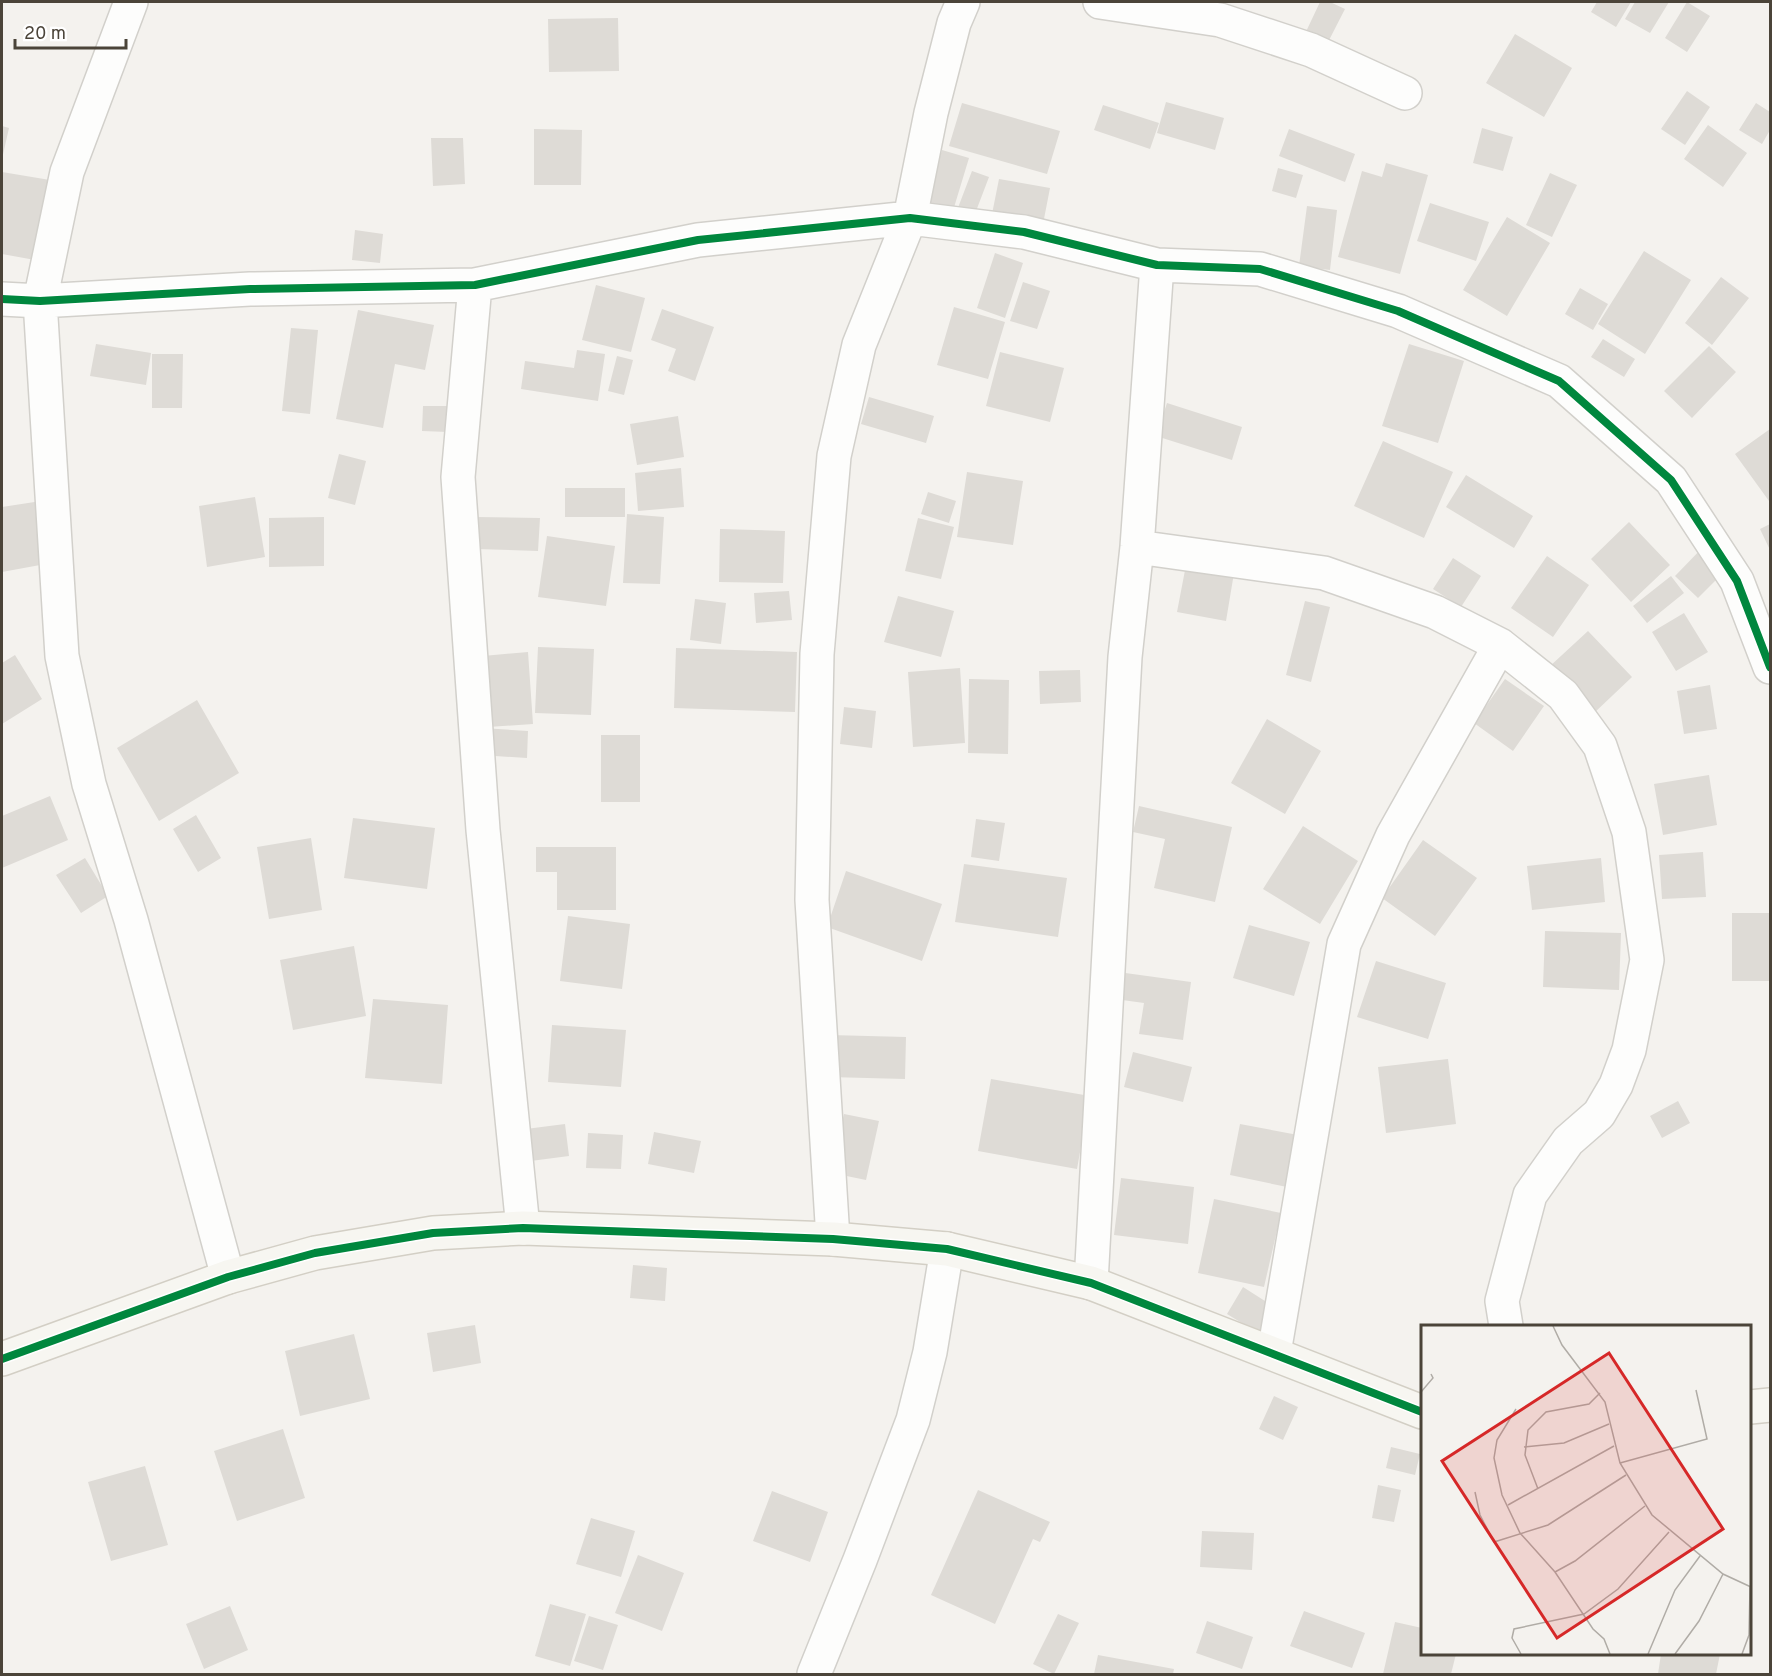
<svg xmlns="http://www.w3.org/2000/svg" width="1772" height="1676" viewBox="0 0 1772 1676" font-family="Overpass,sans-serif">
<style>
.building{fill:#dedbd6}
.lines{fill:none;stroke-linecap:round;stroke-linejoin:round}
.street-casing{stroke:#d2d0cb;stroke-width:36}
.secondary-casing{stroke:#d3cfc5;stroke-width:36}
.street{stroke:#fdfdfc;stroke-width:33}
.secondary{stroke:#f7f6f1;stroke-width:33}
.cycleway-casing{stroke:#fff;stroke-width:11}
.cycleway{stroke:#00873e;stroke-width:8}
.inset-road{fill:none;stroke:#b0aca6;stroke-width:1.5}
.view{fill:#d62828;fill-opacity:0.15;stroke:#d62828;stroke-width:3}
.inset-edge{fill:none;stroke:#4b4439;stroke-width:3}
</style>
<rect width="100%" height="100%" fill="#f4f2ee"/>
<!-- building -->
<path class="building" d="M 1320,2 L 1330,2 L 1345,9 L 1325,48 L 1303,38 Z
M 1597,2 L 1631,2 L 1616,27 L 1591,12 Z
M 1635,2 L 1669,2 L 1650,33 L 1625,19 Z
M 1687,2 L 1710,16 L 1687,52 L 1665,38 Z
M 618,18 L 619,71 L 549,72 L 548,19 Z
M 1515,34 L 1572,68 L 1544,117 L 1486,83 Z
M 1687,91 L 1710,107 L 1685,145 L 1661,129 Z
M 1166,102 L 1224,118 L 1215,150 L 1157,133 Z
M 962,103 L 1060,131 L 1047,174 L 949,146 Z
M 1756,103 L 1770,112 L 1770,130 L 1762,144 L 1739,130 Z
M 1103,105 L 1159,123 L 1150,149 L 1094,130 Z
M 1708,125 L 1747,153 L 1723,187 L 1684,159 Z
M 2,126 L 9,128 L 2,159 Z
M 1482,128 L 1513,137 L 1503,171 L 1473,163 Z
M 534,129 L 582,130 L 581,185 L 534,185 Z
M 1289,129 L 1355,154 L 1345,182 L 1279,156 Z
M 431,138 L 463,138 L 465,184 L 433,186 Z
M 942,150 L 969,158 L 952,214 L 925,206 Z
M 1386,163 L 1428,175 L 1400,274 L 1338,257 L 1362,171 L 1382,177 Z
M 1278,168 L 1303,175 L 1296,198 L 1272,191 Z
M 972,171 L 989,177 L 973,219 L 956,213 Z
M 2,172 L 50,180 L 35,260 L 2,254 Z
M 1550,173 L 1577,185 L 1552,237 L 1526,225 Z
M 999,179 L 1050,188 L 1043,224 L 992,214 Z
M 1430,203 L 1489,222 L 1476,261 L 1417,241 Z
M 1307,206 L 1337,210 L 1330,270 L 1299,266 Z
M 1507,217 L 1550,243 L 1507,316 L 1463,290 Z
M 355,230 L 383,234 L 380,263 L 352,260 Z
M 1644,251 L 1691,280 L 1645,354 L 1598,324 Z
M 995,253 L 1023,263 L 1005,318 L 977,308 Z
M 1721,277 L 1749,298 L 1712,345 L 1685,323 Z
M 1023,282 L 1050,291 L 1037,329 L 1010,321 Z
M 596,285 L 645,298 L 631,352 L 582,340 Z
M 1580,288 L 1608,304 L 1593,330 L 1565,314 Z
M 954,307 L 1005,322 L 988,379 L 937,365 Z
M 662,309 L 714,327 L 695,381 L 668,371 L 676,349 L 651,340 Z
M 358,310 L 434,325 L 425,370 L 395,364 L 383,428 L 336,419 Z
M 291,328 L 318,330 L 310,414 L 282,411 Z
M 1603,339 L 1635,359 L 1624,377 L 1591,357 Z
M 96,344 L 151,353 L 146,385 L 90,376 Z
M 1409,344 L 1464,361 L 1438,443 L 1382,426 Z
M 1709,346 L 1736,372 L 1692,418 L 1664,391 Z
M 577,350 L 605,354 L 598,401 L 521,389 L 525,361 L 574,368 Z
M 1000,352 L 1064,368 L 1050,422 L 986,406 Z
M 152,354 L 183,354 L 182,408 L 152,408 Z
M 617,356 L 633,360 L 624,395 L 608,391 Z
M 869,397 L 934,416 L 926,443 L 861,424 Z
M 1167,403 L 1242,427 L 1232,460 L 1156,436 Z
M 423,406 L 449,406 L 448,432 L 422,431 Z
M 678,416 L 684,457 L 637,465 L 630,424 Z
M 1770,429 L 1770,500 L 1769,501 L 1735,454 Z
M 1383,441 L 1453,472 L 1424,538 L 1354,506 Z
M 339,454 L 366,461 L 355,505 L 328,498 Z
M 681,468 L 684,507 L 638,511 L 635,473 Z
M 967,472 L 1023,481 L 1013,545 L 957,537 Z
M 1466,475 L 1533,516 L 1514,548 L 1446,507 Z
M 565,488 L 625,488 L 625,517 L 565,517 Z
M 928,492 L 956,501 L 949,523 L 921,514 Z
M 255,497 L 265,557 L 207,567 L 199,506 Z
M 41,501 L 51,563 L 2,572 L 2,507 Z
M 627,514 L 664,517 L 660,584 L 623,583 Z
M 324,517 L 324,566 L 269,567 L 269,518 Z
M 477,517 L 540,518 L 538,551 L 476,549 Z
M 918,518 L 954,527 L 941,579 L 905,571 Z
M 1629,522 L 1670,565 L 1631,602 L 1591,559 Z
M 1770,524 L 1770,550 L 1760,529 Z
M 720,529 L 785,531 L 783,583 L 719,582 Z
M 547,536 L 615,546 L 606,606 L 538,597 Z
M 1706,544 L 1729,567 L 1698,598 L 1675,576 Z
M 1547,556 L 1589,585 L 1553,637 L 1511,608 Z
M 1453,558 L 1481,576 L 1461,607 L 1433,589 Z
M 1186,565 L 1234,573 L 1226,621 L 1177,612 Z
M 1671,576 L 1684,593 L 1647,623 L 1633,606 Z
M 789,591 L 792,620 L 756,623 L 754,593 Z
M 898,596 L 954,611 L 941,657 L 884,642 Z
M 695,599 L 726,603 L 721,644 L 690,640 Z
M 1305,601 L 1330,607 L 1311,682 L 1286,675 Z
M 1684,613 L 1708,652 L 1676,671 L 1652,632 Z
M 1588,631 L 1632,677 L 1593,714 L 1549,667 Z
M 538,647 L 594,649 L 591,715 L 535,713 Z
M 676,648 L 797,652 L 795,712 L 674,708 Z
M 528,652 L 533,724 L 488,727 L 483,656 Z
M 15,655 L 42,699 L 2,724 L 2,663 Z
M 960,668 L 965,743 L 913,747 L 908,672 Z
M 1080,670 L 1081,702 L 1040,704 L 1039,671 Z
M 969,679 L 1009,680 L 1008,754 L 968,753 Z
M 1505,679 L 1544,706 L 1513,751 L 1474,723 Z
M 1710,685 L 1717,729 L 1684,734 L 1677,691 Z
M 197,700 L 239,773 L 159,821 L 117,748 Z
M 844,707 L 876,711 L 872,748 L 840,744 Z
M 1267,719 L 1321,751 L 1285,814 L 1231,783 Z
M 482,728 L 528,731 L 527,758 L 480,755 Z
M 601,735 L 640,735 L 640,802 L 601,802 Z
M 1709,775 L 1717,825 L 1663,835 L 1654,784 Z
M 50,796 L 68,840 L 2,868 L 2,816 Z
M 1139,806 L 1232,827 L 1215,902 L 1154,888 L 1165,839 L 1133,832 Z
M 196,815 L 221,858 L 198,872 L 173,829 Z
M 353,818 L 435,828 L 427,889 L 344,878 Z
M 976,819 L 1005,823 L 999,861 L 971,857 Z
M 1303,826 L 1358,861 L 1320,924 L 1263,889 Z
M 311,838 L 322,910 L 269,919 L 257,847 Z
M 1423,840 L 1477,878 L 1435,936 L 1382,898 Z
M 536,847 L 616,847 L 616,910 L 557,910 L 557,872 L 536,872 Z
M 1703,852 L 1706,897 L 1662,899 L 1659,855 Z
M 85,858 L 108,896 L 81,913 L 56,875 Z
M 1601,858 L 1605,902 L 1532,910 L 1527,866 Z
M 964,864 L 1067,878 L 1058,937 L 955,922 Z
M 846,871 L 942,904 L 922,961 L 827,927 Z
M 1732,913 L 1770,913 L 1770,981 L 1732,981 Z
M 568,916 L 630,924 L 622,989 L 560,981 Z
M 1249,925 L 1310,942 L 1294,996 L 1233,978 Z
M 1545,931 L 1621,933 L 1619,990 L 1543,987 Z
M 354,946 L 366,1016 L 293,1030 L 280,960 Z
M 1376,961 L 1446,983 L 1428,1039 L 1357,1017 Z
M 1118,972 L 1191,982 L 1183,1040 L 1139,1034 L 1144,1003 L 1115,999 Z
M 373,999 L 448,1005 L 442,1084 L 365,1078 Z
M 552,1025 L 626,1030 L 621,1087 L 548,1082 Z
M 830,1035 L 906,1037 L 905,1079 L 829,1077 Z
M 1133,1052 L 1192,1067 L 1183,1102 L 1124,1087 Z
M 1448,1059 L 1456,1124 L 1386,1133 L 1378,1067 Z
M 991,1079 L 1090,1096 L 1077,1169 L 978,1151 Z
M 1678,1101 L 1690,1123 L 1662,1138 L 1650,1116 Z
M 844,1114 L 879,1121 L 866,1180 L 832,1173 Z
M 565,1124 L 569,1156 L 523,1162 L 518,1130 Z
M 1240,1124 L 1298,1135 L 1287,1187 L 1230,1175 Z
M 654,1132 L 701,1141 L 694,1173 L 648,1164 Z
M 588,1133 L 623,1135 L 621,1169 L 586,1168 Z
M 1121,1178 L 1194,1187 L 1188,1244 L 1114,1235 Z
M 1214,1199 L 1281,1213 L 1264,1287 L 1198,1273 Z
M 633,1265 L 667,1268 L 665,1301 L 630,1298 Z
M 1243,1287 L 1276,1308 L 1260,1334 L 1227,1314 Z
M 475,1325 L 481,1363 L 433,1372 L 427,1333 Z
M 354,1334 L 370,1399 L 300,1416 L 285,1351 Z
M 1274,1396 L 1298,1407 L 1283,1440 L 1259,1429 Z
M 283,1429 L 305,1498 L 237,1521 L 214,1451 Z
M 1391,1447 L 1420,1454 L 1415,1475 L 1386,1468 Z
M 145,1466 L 168,1545 L 111,1561 L 88,1482 Z
M 1378,1485 L 1401,1490 L 1394,1522 L 1372,1518 Z
M 978,1490 L 1050,1522 L 1040,1542 L 1033,1539 L 995,1624 L 931,1595 Z
M 772,1491 L 828,1512 L 810,1562 L 753,1541 Z
M 591,1518 L 635,1531 L 621,1577 L 576,1564 Z
M 1202,1531 L 1254,1533 L 1252,1570 L 1200,1567 Z
M 638,1555 L 684,1573 L 662,1631 L 615,1613 Z
M 550,1604 L 586,1614 L 570,1666 L 535,1656 Z
M 230,1606 L 248,1650 L 204,1669 L 186,1624 Z
M 1304,1611 L 1365,1633 L 1352,1668 L 1290,1646 Z
M 1058,1614 L 1079,1623 L 1054,1674 L 1033,1664 Z
M 589,1616 L 618,1625 L 603,1670 L 574,1661 Z
M 1207,1621 L 1253,1637 L 1242,1669 L 1196,1653 Z
M 1395,1622 L 1422,1628 L 1422,1654 L 1456,1654 L 1451,1674 L 1383,1674 Z
M 1661,1654 L 1720,1654 L 1716,1674 L 1658,1674 Z
M 1098,1655 L 1174,1669 L 1173,1674 L 1094,1674 Z"/>
<g class="lines">
<!-- street casing -->
<g class="street-casing">
<path id="street" d="M 131,2 L 67,172 L 40,301 L 62,656 L 89,784 L 131,920 L 228,1277
M 1100,2 L 1220,20 L 1311,50 L 1405,93
M 475,285 L 458,477 L 483,830 L 523,1228
M 2,299 L 40,301 L 250,289 L 475,285 L 698,240 L 910,218 L 1024,232 L 1157,265 L 1260,269 L 1398,311 L 1559,381 L 1671,480 L 1737,581 L 1770,667
M 1137,547 L 1324,573 L 1435,612 L 1500,645 L 1563,695 L 1600,746 L 1629,832 L 1647,960 L 1629,1050 L 1616,1085 L 1599,1114 L 1568,1141 L 1530,1195 L 1502,1301 L 1506,1326
M 833,1239 L 812,900 L 817,654 L 834,456 L 859,345 L 910,218 L 931,113 L 954,23 L 963,2
M 1091,1283 L 1125,657 L 1137,547 L 1157,265
M 1274,1353 L 1344,944 L 1393,835 L 1500,645
M 814,1674 L 860,1560 L 913,1420 L 930,1352 L 947,1249"/>
</g>
<!-- secondary casing -->
<g class="secondary-casing">
<path id="secondary" d="M 2,1359 L 228,1277 L 315,1253 L 433,1233 L 523,1228 L 833,1239 L 947,1249 L 1091,1283 L 1422,1412
M 1750,1407 L 1770,1405"/>
</g>
<!-- street -->
<use href="#street" class="street"/>
<!-- secondary -->
<use href="#secondary" class="secondary"/>
<!-- cycleway casing -->
<g class="cycleway-casing">
<path id="cycleway" d="M 2,299 L 40,301 L 250,289 L 475,285 L 698,240 L 910,218 L 1024,232 L 1157,265 L 1260,269 L 1398,311 L 1559,381 L 1671,480 L 1737,581 L 1770,667
M 2,1359 L 228,1277 L 315,1253 L 433,1233 L 523,1228 L 833,1239 L 947,1249 L 1091,1283 L 1422,1412"/>
</g>
<!-- cycleway -->
<use href="#cycleway" class="cycleway"/>
</g>
<!-- overview -->
<g transform="translate(1421 1325)">
<rect width="330" height="330" fill="#f4f2ee"/>
<path class="inset-road" d="M 132,1 L 141,20 L 184,77 L 199,138 L 231,190 L 302,249 L 330,262M 0,67 L 12,53 L 10,49M 95,84 L 76,115 L 73,133 L 81,170 L 99,208 L 134,247 L 172,304 L 183,314 L 189,329M 103,122 L 143,118 L 188,99M 199,138 L 286,114 L 275,65M 117,164 L 104,130 L 107,105 L 125,87 L 168,79 L 179,68M 54,167 L 59,190 L 73,217 L 127,200 L 205,150M 87,180 L 193,121M 134,247 L 154,236 L 224,181M 100,329 L 91,313 L 93,304 L 163,289 L 197,264 L 248,207M 227,329 L 254,265 L 279,231M 254,329 L 278,296 L 302,249M 321,329 L 328,310 L 329,262"/>
<path class="view" d="M 188,28 L 302,204 L 136,313 L 21,136 Z"/>
<rect width="330" height="330" class="inset-edge"/>
</g>
<!-- border -->
<rect width="1772" height="1676" fill="none" stroke="#4b4439" stroke-width="6"/>
<!-- scale -->
<path d="M15 39v9h111v-9" fill="none" stroke="#4b4439" stroke-width="3"/>
<text x="24" y="39" font-size="18" fill="#4b4439" stroke="#ffffff" stroke-width="4.5" paint-order="stroke">20 m</text>
</svg>
